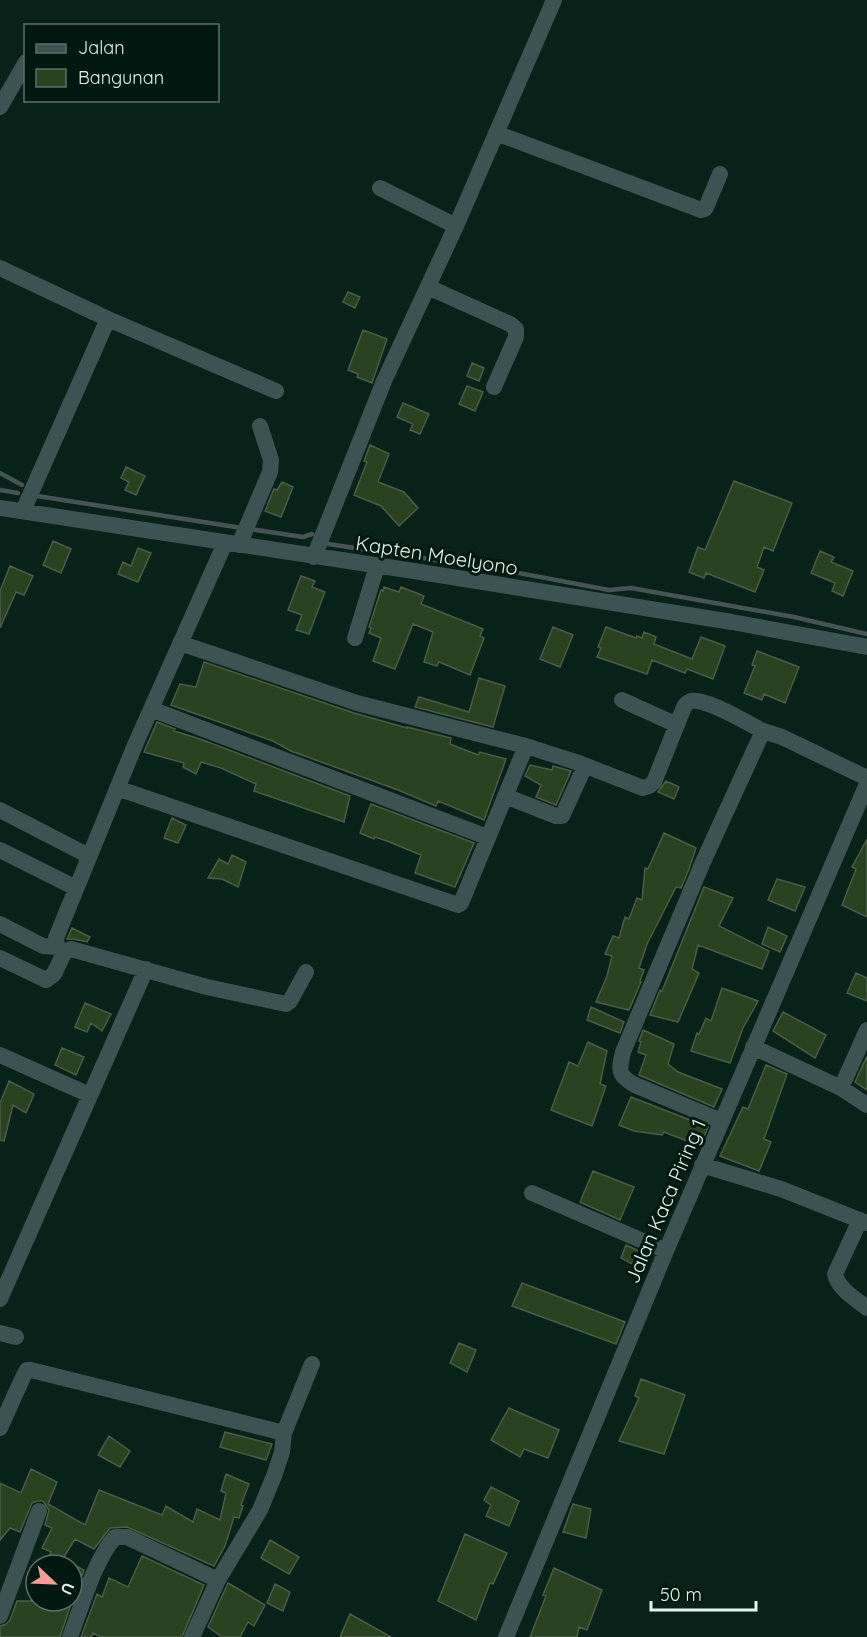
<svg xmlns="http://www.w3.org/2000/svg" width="867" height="1637" viewBox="0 0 867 1637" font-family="Quicksand,sans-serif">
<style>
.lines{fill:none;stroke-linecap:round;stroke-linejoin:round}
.stream{stroke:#465456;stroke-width:4.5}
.building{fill:#294320;stroke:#4c5c47;stroke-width:1.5}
.minor{stroke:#3b5352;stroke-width:16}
.labels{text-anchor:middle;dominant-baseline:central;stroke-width:6;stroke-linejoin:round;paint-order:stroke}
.street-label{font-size:20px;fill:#e4f4ec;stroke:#00180f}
</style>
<rect width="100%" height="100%" fill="#072218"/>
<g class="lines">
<!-- stream -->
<path class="stream" d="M 0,473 L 22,485
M 0,490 L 18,493
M 37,496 L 242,528
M 250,529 L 303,537 L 312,534
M 328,544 L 503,570 L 609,590 L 631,588 L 794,617 L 867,634"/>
</g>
<!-- building -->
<path class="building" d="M 348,292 L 360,297 L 355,308 L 343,302 Z
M 363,330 L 387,339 L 372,383 L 357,377 L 358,374 L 348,370 Z
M 472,363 L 484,368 L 479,381 L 467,376 Z
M 467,386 L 483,392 L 475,411 L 459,404 Z
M 403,403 L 429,414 L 420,434 L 410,430 L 413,424 L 397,417 Z
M 370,445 L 389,454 L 378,482 L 404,492 L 418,508 L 399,526 L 381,506 L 354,495 L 367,462 L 364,461 Z
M 126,467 L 145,476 L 136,495 L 125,490 L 129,482 L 121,478 Z
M 734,481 L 792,503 L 773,551 L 764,547 L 757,567 L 764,570 L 755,592 L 706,573 L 704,578 L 689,572 L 698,547 L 705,550 Z
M 282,482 L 293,487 L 281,517 L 265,511 L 274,489 L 277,490 Z
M 53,541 L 71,549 L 61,573 L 43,565 Z
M 138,548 L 151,553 L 138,582 L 118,574 L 123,562 L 131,566 Z
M 820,551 L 834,557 L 831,562 L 853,571 L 843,596 L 832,591 L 835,583 L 811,573 Z
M 10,566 L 33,576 L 24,595 L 16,592 L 0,628 L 0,591 Z
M 301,576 L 315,581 L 312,587 L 325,592 L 309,634 L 296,630 L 302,615 L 288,610 Z
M 384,587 L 399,592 L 401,587 L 424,596 L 421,604 L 483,629 L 480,636 L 484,638 L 470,675 L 439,662 L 437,666 L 424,662 L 433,632 L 413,624 L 395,669 L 373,661 L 381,638 L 369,633 L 371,628 L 369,627 L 381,590 L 383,591 Z
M 553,627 L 573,635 L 560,667 L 540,659 Z
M 606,627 L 636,638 L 637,636 L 642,638 L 644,632 L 656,637 L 654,644 L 692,659 L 701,637 L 725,646 L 713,679 L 687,669 L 685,673 L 652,660 L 647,674 L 597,657 L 601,648 L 598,647 Z
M 757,651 L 799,667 L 785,703 L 764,694 L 762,700 L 744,693 L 755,666 L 752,665 Z
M 204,662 L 354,713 L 407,728 L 407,727 L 451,738 L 450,744 L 478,755 L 480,752 L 506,759 L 484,820 L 438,801 L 436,806 L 398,790 L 291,751 L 273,741 L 171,705 L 180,684 L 196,687 Z
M 479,678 L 505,686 L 493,727 L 415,707 L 419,697 L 469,712 Z
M 157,722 L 175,729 L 174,731 L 200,739 L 350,796 L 344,822 L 254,791 L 256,784 L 221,768 L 201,762 L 196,774 L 183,767 L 184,763 L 144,752 Z
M 530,765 L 552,770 L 553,766 L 571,771 L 556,805 L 536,797 L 541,785 L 525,776 Z
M 666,781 L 679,787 L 674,799 L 658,792 Z
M 371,804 L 474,843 L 455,887 L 415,873 L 421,855 L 387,841 L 375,837 L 374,839 L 360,833 Z
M 172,818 L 186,825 L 178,843 L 164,838 Z
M 664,833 L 696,848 L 689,869 L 681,888 L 676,887 L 647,944 L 639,968 L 644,970 L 640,981 L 641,982 L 629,1010 L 596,1002 L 607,976 L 612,956 L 605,954 L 613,936 L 619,938 L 625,917 L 629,919 L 637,898 L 642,900 L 645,868 L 648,869 Z
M 867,839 L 867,917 L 842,905 L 856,869 L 852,867 Z
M 232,855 L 246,862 L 238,887 L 222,879 L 208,878 L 219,859 L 228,864 Z
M 777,879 L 805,887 L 795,911 L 768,900 Z
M 704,887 L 733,898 L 719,926 L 769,951 L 762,969 L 698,945 L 692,969 L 699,973 L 678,1022 L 650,1015 L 660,990 L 662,991 Z
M 768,927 L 787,936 L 780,952 L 762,944 Z
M 72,928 L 90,937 L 87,942 L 74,939 L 67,939 Z
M 856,973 L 867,978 L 867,1001 L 847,993 Z
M 722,988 L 758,1001 L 743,1028 L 730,1063 L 691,1051 L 697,1033 L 699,1034 L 706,1018 L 711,1021 Z
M 85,1003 L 111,1014 L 102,1031 L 91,1023 L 87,1032 L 75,1027 Z
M 591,1007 L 624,1022 L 620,1033 L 587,1020 Z
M 783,1012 L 826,1035 L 815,1058 L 773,1031 Z
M 643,1030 L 674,1044 L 668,1064 L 678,1072 L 722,1089 L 714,1107 L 639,1075 L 646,1055 L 638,1052 L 641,1042 L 639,1041 Z
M 588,1042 L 607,1051 L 600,1084 L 606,1086 L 592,1126 L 551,1110 L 569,1062 L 578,1066 Z
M 62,1048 L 84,1057 L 76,1075 L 55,1065 Z
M 867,1056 L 867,1090 L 855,1082 Z
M 766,1065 L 787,1074 L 764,1139 L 771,1142 L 759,1171 L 720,1156 L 743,1107 L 748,1109 Z
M 9,1081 L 34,1094 L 26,1113 L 13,1105 L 4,1141 L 0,1140 L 0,1103 Z
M 631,1097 L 708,1127 L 700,1146 L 664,1132 L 662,1135 L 634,1131 L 619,1125 Z
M 593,1171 L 634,1187 L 620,1220 L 580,1202 Z
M 626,1245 L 639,1251 L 634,1265 L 621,1258 Z
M 522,1283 L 625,1322 L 616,1344 L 512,1306 Z
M 459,1343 L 476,1350 L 467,1372 L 450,1363 Z
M 641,1379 L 685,1395 L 664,1454 L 619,1441 L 639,1398 L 635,1396 Z
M 509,1408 L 559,1430 L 548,1458 L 524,1449 L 520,1457 L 491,1440 Z
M 225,1432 L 272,1444 L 266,1460 L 220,1447 Z
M 109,1436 L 130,1451 L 120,1467 L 98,1455 Z
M 31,1469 L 57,1482 L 48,1504 L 85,1525 L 99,1490 L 162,1515 L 166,1506 L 193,1522 L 197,1509 L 220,1520 L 226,1493 L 221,1491 L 226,1474 L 249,1484 L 241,1505 L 243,1506 L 239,1518 L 234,1517 L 225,1546 L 214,1566 L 127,1527 L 110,1528 L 94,1549 L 75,1539 L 59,1565 L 45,1565 L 51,1552 L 42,1548 L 52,1528 L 45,1525 L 49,1510 L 43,1501 L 38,1501 L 32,1503 L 20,1532 L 10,1528 L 0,1540 L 0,1483 L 21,1493 Z
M 491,1487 L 519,1501 L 509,1526 L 486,1516 L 491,1505 L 484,1500 Z
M 573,1504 L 591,1509 L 586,1538 L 563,1532 Z
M 465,1534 L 507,1553 L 493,1584 L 490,1583 L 476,1620 L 438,1601 Z
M 270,1540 L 299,1557 L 289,1574 L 261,1558 Z
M 142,1556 L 204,1585 L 182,1637 L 101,1637 L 93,1633 L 91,1637 L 81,1637 L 97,1594 L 102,1597 L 109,1578 L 128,1587 Z
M 72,1564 L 84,1570 L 72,1600 Z
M 554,1568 L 602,1590 L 587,1630 L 579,1627 L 577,1637 L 530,1637 L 546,1596 L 543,1595 Z
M 228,1583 L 265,1605 L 254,1626 L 248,1622 L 240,1637 L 222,1637 L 208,1627 Z
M 275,1584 L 290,1592 L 283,1611 L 267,1603 Z
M 17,1601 L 72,1601 L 60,1637 L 0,1637 L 0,1626 L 6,1624 L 10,1620 Z
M 350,1614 L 391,1637 L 340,1637 Z"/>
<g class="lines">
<!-- minor -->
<path class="minor" d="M 0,107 L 26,62
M 496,133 L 701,210 L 705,209 L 707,205 L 720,174
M 380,188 L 456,226
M 0,268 L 108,319 L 276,391
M 428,287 L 510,324 L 516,329 L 516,337 L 494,387
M 0,508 L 414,571 L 732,622 L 867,647
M 23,511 L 108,319
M 239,545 L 270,472 L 271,460 L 260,426
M 314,557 L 384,381 L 456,226 L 554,0
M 355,638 L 377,566
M 180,643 L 357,703 L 526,746 L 576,762 L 643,788 L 649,786 L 654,782 L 682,712 C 684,707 685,703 691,701 C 707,698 747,723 763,731
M 622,700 L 677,725
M 151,709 L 487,837
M 117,788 L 458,905 L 461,903 L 526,746
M 505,796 L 556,816 L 562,816 L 585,766
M 0,810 L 89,856
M 0,850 L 76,888
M 0,924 L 43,946 L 57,947
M 63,954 L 57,947 L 56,938 L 135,745 L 225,543
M 0,958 L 46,980 L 54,974 L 65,951 L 71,949 L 207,987 L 286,1004 L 290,1001 L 306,972
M 753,1047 L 841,1088 L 867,1105
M 0,1055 L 90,1095
M 841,1088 L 867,1030
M 721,1121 L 635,1085 C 617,1075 619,1070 623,1052 L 703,862 L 763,731 L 782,737 L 867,778
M 702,1165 L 781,1189 L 867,1223
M 532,1193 L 666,1251
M 860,1220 L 835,1274 C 838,1289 856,1299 867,1308
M 0,1299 L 146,969
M 0,1333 L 16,1337
M 0,1428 L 24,1375 L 27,1370 L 31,1370 L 284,1433
M 0,1616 L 39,1511
M 70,1637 C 81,1608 95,1559 115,1537 L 127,1537 L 218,1580
M 192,1637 L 218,1580 L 260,1510 L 274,1476 L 282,1452 L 284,1433 L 312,1364
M 506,1637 L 666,1251 L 867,784"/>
</g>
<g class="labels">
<!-- street labels -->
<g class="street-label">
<text transform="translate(437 555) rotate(9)">Kapten Moelyono</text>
<text transform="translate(665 1201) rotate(-67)">Jalan Kaca Piring 1</text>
</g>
</g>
<!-- legend -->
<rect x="24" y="24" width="195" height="78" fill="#00180f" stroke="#5b7067" stroke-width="1.5"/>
<rect x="36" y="44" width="30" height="9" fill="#3b5352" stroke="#5b7067" stroke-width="1.5"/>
<text x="78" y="54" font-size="18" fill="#e4f4ec">Jalan</text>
<rect x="36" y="69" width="30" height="18" fill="#294320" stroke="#5b7067" stroke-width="1.5"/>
<text x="78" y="84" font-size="18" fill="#e4f4ec">Bangunan</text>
<!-- north arrow -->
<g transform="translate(54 1583) rotate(113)"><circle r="28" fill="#00180f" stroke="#5b7067" stroke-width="1.5"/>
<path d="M0-4.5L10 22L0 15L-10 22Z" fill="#f59c96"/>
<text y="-9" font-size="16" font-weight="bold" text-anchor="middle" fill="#e4f4ec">U</text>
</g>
<!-- scale -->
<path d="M651 1601v9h105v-9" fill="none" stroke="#e4f4ec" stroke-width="3"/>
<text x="660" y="1601" font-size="18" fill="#e4f4ec" stroke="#00180f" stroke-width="4.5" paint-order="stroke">50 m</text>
</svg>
